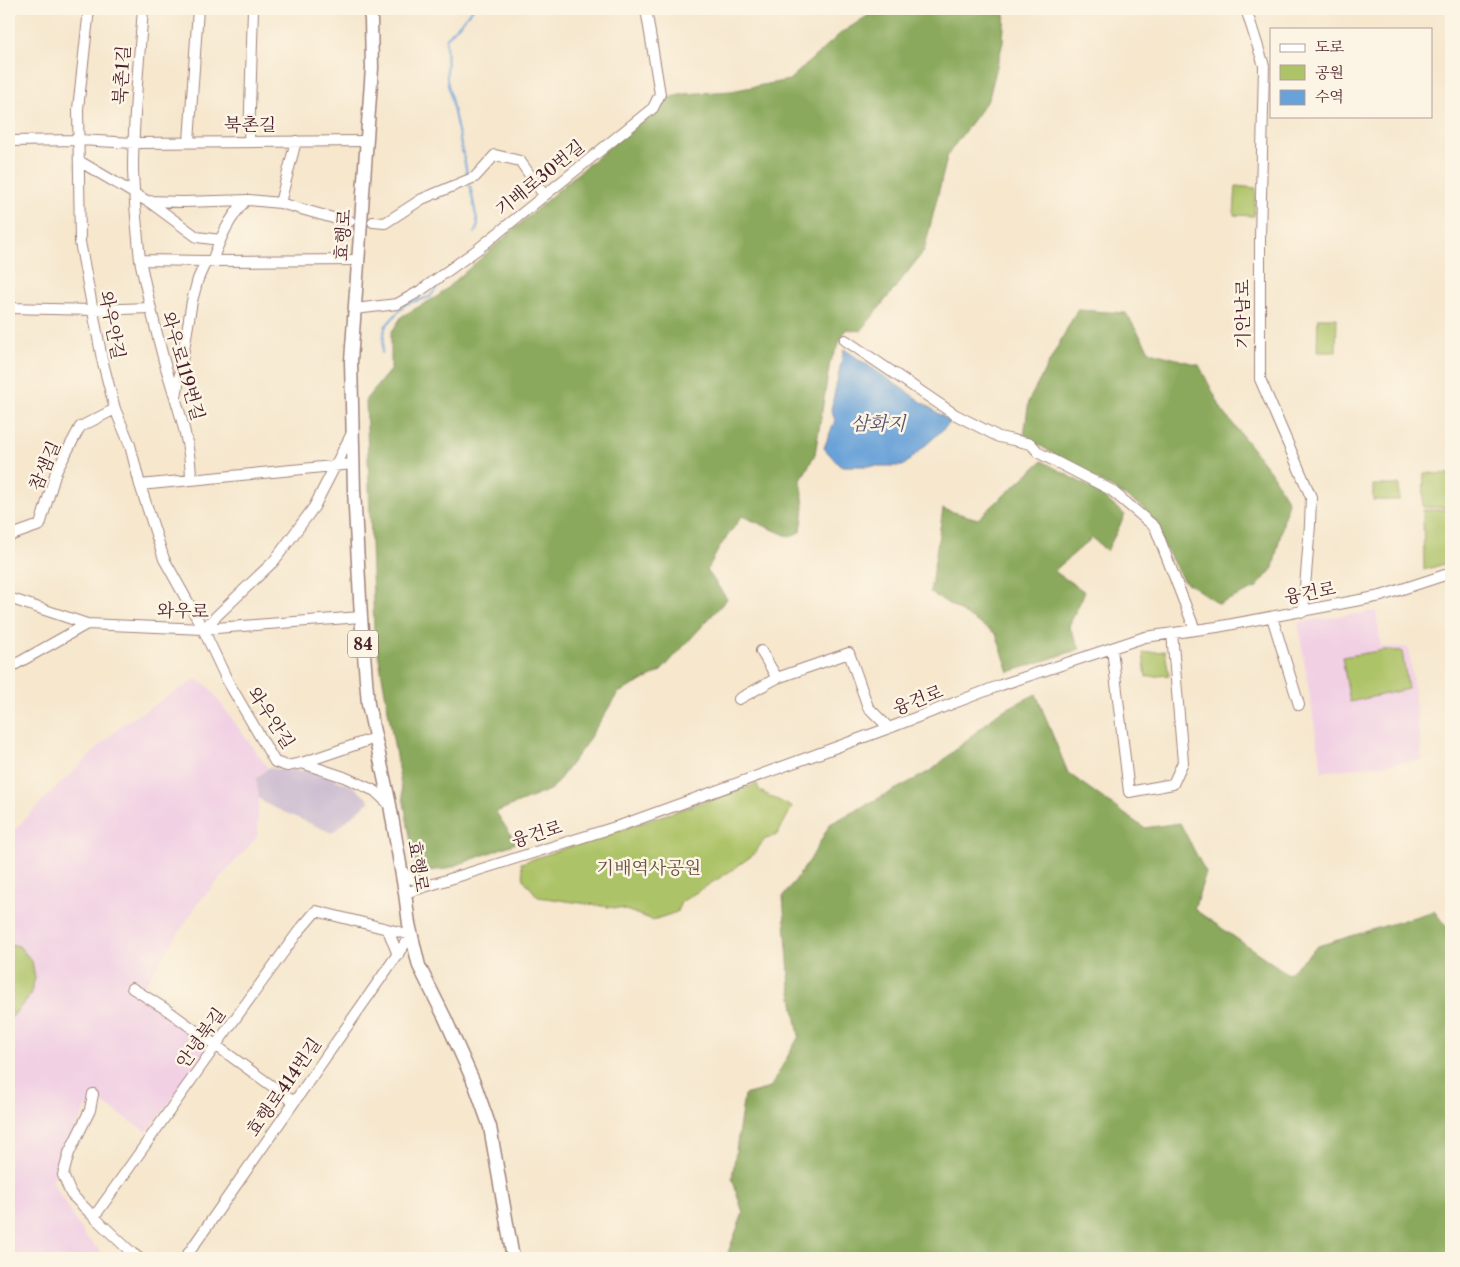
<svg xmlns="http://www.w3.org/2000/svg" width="1460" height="1267" viewBox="0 0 1460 1267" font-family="'Libre Caslon Text','Noto Serif KR',serif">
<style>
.built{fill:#f1d0e4}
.industrial{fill:#cebed1}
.green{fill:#adc367;stroke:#7c7149}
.forest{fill:#8aa95c;stroke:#6a6444}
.water{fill:#69a2d8;stroke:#5a6082}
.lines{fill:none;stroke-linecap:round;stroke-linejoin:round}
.stream{stroke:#69a2d8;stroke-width:2}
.minor-casing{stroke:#a0837c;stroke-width:12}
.major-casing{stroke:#a0837c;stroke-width:15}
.minor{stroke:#fff;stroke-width:10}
.major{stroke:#fff;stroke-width:12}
.labels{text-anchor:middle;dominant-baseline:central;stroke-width:5;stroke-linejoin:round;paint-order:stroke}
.shield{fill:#fcf5e5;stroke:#7f5f63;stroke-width:1}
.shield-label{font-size:16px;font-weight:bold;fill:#4a1f2b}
.street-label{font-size:18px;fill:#4a1f2b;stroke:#fcf5e5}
.park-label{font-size:18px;fill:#68503d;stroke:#fcf5e5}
.water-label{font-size:19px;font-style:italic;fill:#565370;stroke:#fcf5e5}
</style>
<rect width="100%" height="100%" fill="#fcf5e5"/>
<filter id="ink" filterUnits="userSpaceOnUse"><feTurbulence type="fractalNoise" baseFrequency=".02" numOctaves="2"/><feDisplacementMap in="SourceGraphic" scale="10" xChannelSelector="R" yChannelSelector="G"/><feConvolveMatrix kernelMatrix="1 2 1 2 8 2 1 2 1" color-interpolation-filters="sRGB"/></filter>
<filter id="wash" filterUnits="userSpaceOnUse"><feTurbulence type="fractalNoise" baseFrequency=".0096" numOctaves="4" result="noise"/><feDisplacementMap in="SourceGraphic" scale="20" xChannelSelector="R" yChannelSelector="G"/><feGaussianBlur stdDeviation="1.12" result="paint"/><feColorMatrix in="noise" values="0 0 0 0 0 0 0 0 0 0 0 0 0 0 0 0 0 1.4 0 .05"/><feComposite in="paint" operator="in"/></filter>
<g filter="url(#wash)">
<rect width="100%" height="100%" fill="#f6e7cd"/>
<!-- built -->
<path class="built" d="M 1376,611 L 1381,647 L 1409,647 L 1422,760 L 1322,772 L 1298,622 Z
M 196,679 L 208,686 L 268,768 L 256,779 L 259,798 L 257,837 L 198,903 L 139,994 L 210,1048 L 147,1132 L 95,1098 L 86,1108 L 52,1181 L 85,1236 L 104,1255 L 103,1258 L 9,1258 L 9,836 L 41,802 L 122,725 Z"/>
<!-- industrial -->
<path class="industrial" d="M 268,768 L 284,770 L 314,771 L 354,787 L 370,801 L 332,833 L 266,804 L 259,798 L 256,779 Z"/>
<!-- green -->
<path class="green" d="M 1236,186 L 1256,188 L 1254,216 L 1234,215 Z
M 1318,318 L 1337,318 L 1336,352 L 1317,352 Z
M 1424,473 L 1451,474 L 1451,508 L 1423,507 Z
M 1373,485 L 1399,485 L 1399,500 L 1373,500 Z
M 1423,510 L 1451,510 L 1451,562 L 1424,570 Z
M 1385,650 L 1402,651 L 1408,689 L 1350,702 L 1342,657 Z
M 1165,651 L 1169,675 L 1146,677 L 1143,653 Z
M 757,784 L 760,791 L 792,807 L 778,834 L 764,840 L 753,855 L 729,872 L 681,902 L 677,912 L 653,920 L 623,909 L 538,897 L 524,880 L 521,863 Z
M 9,944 L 19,946 L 32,961 L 35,978 L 30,996 L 9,1020 Z"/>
<!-- forest -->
<path class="forest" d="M 878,9 L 1005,9 L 1003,42 L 989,98 L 948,154 L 924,251 L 861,331 L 846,329 L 830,362 L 815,454 L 801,480 L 804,507 L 801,531 L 790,537 L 742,516 L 721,545 L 707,570 L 727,599 L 660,672 L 618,693 L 585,745 L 552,789 L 496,812 L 516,843 L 446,869 L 416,872 L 374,629 L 366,399 L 391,369 L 391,333 L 402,316 L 438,296 L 572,178 L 668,98 L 684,94 L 731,91 L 789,80 L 841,33 Z
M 1077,310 L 1126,313 L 1150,352 L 1199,365 L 1222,410 L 1271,472 L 1288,501 L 1273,568 L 1256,588 L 1219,604 L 1183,580 L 1143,507 L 1024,436 L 1029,400 Z
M 1042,461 L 1095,490 L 1125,515 L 1107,551 L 1092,538 L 1054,571 L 1085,592 L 1069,626 L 1080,649 L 1009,672 L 996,634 L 930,592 L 943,509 L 978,519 Z
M 1036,694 L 1068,773 L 1144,828 L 1180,823 L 1206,873 L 1194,909 L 1288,974 L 1318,946 L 1434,911 L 1451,932 L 1451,1258 L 726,1258 L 743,1213 L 732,1178 L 744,1095 L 770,1088 L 799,1036 L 790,986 L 783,897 L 810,860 L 830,824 L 932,770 L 998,713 Z"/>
<!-- water -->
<path class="water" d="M 844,349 L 951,422 L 903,466 L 840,466 L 824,448 L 835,420 L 831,410 Z"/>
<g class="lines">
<!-- stream -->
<path class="stream" d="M 467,173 L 447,80 L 446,39 L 473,9
M 470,186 L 478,225 L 475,233
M 382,353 L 385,327 L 405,304 L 430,297 L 439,284"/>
</g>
</g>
<g filter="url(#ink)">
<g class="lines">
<!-- minor casing -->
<g class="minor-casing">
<path id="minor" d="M 89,9 L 78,109 L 80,242 L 102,359 L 115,409 L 130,445 L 140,485 L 164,559 L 203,629 L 227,680 L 275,762 L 287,766 L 302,763 L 375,738
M 143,9 C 139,62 133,116 133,169 C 134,199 137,230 140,260 L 206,261 L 359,260
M 1246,9 L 1264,66 L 1260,239 L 1260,379 L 1311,497 L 1310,525 L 1303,612
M 9,141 L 79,140 L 134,143 L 367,141
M 189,142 L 198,9
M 249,142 L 253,9
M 79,161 L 147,201 L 183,202 L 249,200 L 280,203 L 340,220 L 350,221
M 148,201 L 197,237 L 220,240
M 280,203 L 296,141
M 373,222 L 385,223 L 422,199 L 475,177 L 495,155 L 520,161 L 544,195
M 140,260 C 147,294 155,327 164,361 C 175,399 191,440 191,480
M 212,261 C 221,237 228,220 246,200
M 9,308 L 93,310 L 150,308
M 355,309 L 397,304 L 420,291 L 478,249 L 653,108 L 660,94 L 646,9
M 845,340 L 954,414 L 999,437 L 1031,444 L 1039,453 L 1111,490 L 1155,527 L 1195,630
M 176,397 L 192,301 L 198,279 L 206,261
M 140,485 L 353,464
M 9,536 L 40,525 L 56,472 L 80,427 L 115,409
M 9,598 L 87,624 L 203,629 L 361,617
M 1272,617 L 1299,705
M 203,629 L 274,561 L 314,507 L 352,433
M 1112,649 L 1129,792 L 1173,784 L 1183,762 L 1172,633
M 761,651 L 777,678
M 9,668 L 87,624
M 739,699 L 777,678 L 849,653 L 868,707 L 889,728
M 302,763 L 344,777 L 375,791 L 390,805
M 401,871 L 412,879 L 430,884
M 405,893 L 625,824 L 889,728 L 1001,685 L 1145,637 L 1217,627 L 1381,596 L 1451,573
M 388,930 L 398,955
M 132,988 L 167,1010 L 294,1102
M 93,1094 L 90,1110 L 69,1153 L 63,1175 L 71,1194 L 94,1217
M 139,1258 L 132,1253 L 94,1217 L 216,1045 L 298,932 L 316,911 L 411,935 L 185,1258"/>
</g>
<!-- major casing -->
<g class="major-casing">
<path id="major" d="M 369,9 L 371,19 L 372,68 L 351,361 L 354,490 L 361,617 L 368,704 L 390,805 L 405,893 L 409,924 L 419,966 L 445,1018 L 475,1085 L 490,1127 L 513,1258"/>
</g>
<!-- minor -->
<use href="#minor" class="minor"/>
<!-- major -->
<use href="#major" class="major"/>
</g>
</g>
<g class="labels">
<!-- shield labels -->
<rect class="shield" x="348" y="630.5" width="30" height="27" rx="4"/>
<g class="shield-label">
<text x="363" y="644">84</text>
</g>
<!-- street labels -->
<g class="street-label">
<text transform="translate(122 75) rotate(-86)">북촌1길</text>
<text x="250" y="125">북촌길</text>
<text transform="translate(540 178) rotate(-39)">기배로30번길</text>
<text transform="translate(343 235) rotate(-86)">효행로</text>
<text transform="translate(1243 314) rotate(-90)">기안남로</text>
<text transform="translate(112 325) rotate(79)">와우안길</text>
<text transform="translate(183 366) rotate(74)">와우로119번길</text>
<text transform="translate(45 466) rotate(-67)">참샘길</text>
<text transform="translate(1310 593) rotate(-11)">융건로</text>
<text transform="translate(183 611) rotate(1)">와우로</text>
<text transform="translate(918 700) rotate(-21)">융건로</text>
<text transform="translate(271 718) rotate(57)">와우안길</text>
<text transform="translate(537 834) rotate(-17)">융건로</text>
<text transform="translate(418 866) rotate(81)">효행로</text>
<text transform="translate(201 1038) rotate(-54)">안녕북길</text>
<text transform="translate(284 1087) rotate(-55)">효행로414번길</text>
</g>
<!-- park labels -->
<g class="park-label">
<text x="649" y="868">기배역사공원</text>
</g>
<!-- water labels -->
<g class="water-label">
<text x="878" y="423">삼화지</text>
</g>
</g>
<!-- margin -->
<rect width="1460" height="1267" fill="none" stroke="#fcf5e5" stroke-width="30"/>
<!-- legend -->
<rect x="1270" y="28" width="162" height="90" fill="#fcf5e5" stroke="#b59f9b"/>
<rect x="1280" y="44" width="25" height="8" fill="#ffffff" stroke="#b59f9b"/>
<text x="1315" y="52" font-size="15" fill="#4a1f2b">도로</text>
<rect x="1280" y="65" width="25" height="15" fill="#adc367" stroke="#b59f9b"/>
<text x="1315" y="78" font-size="15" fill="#4a1f2b">공원</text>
<rect x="1280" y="90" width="25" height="15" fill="#69a2d8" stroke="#b59f9b"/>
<text x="1315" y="102" font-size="15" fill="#4a1f2b">수역</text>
</svg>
